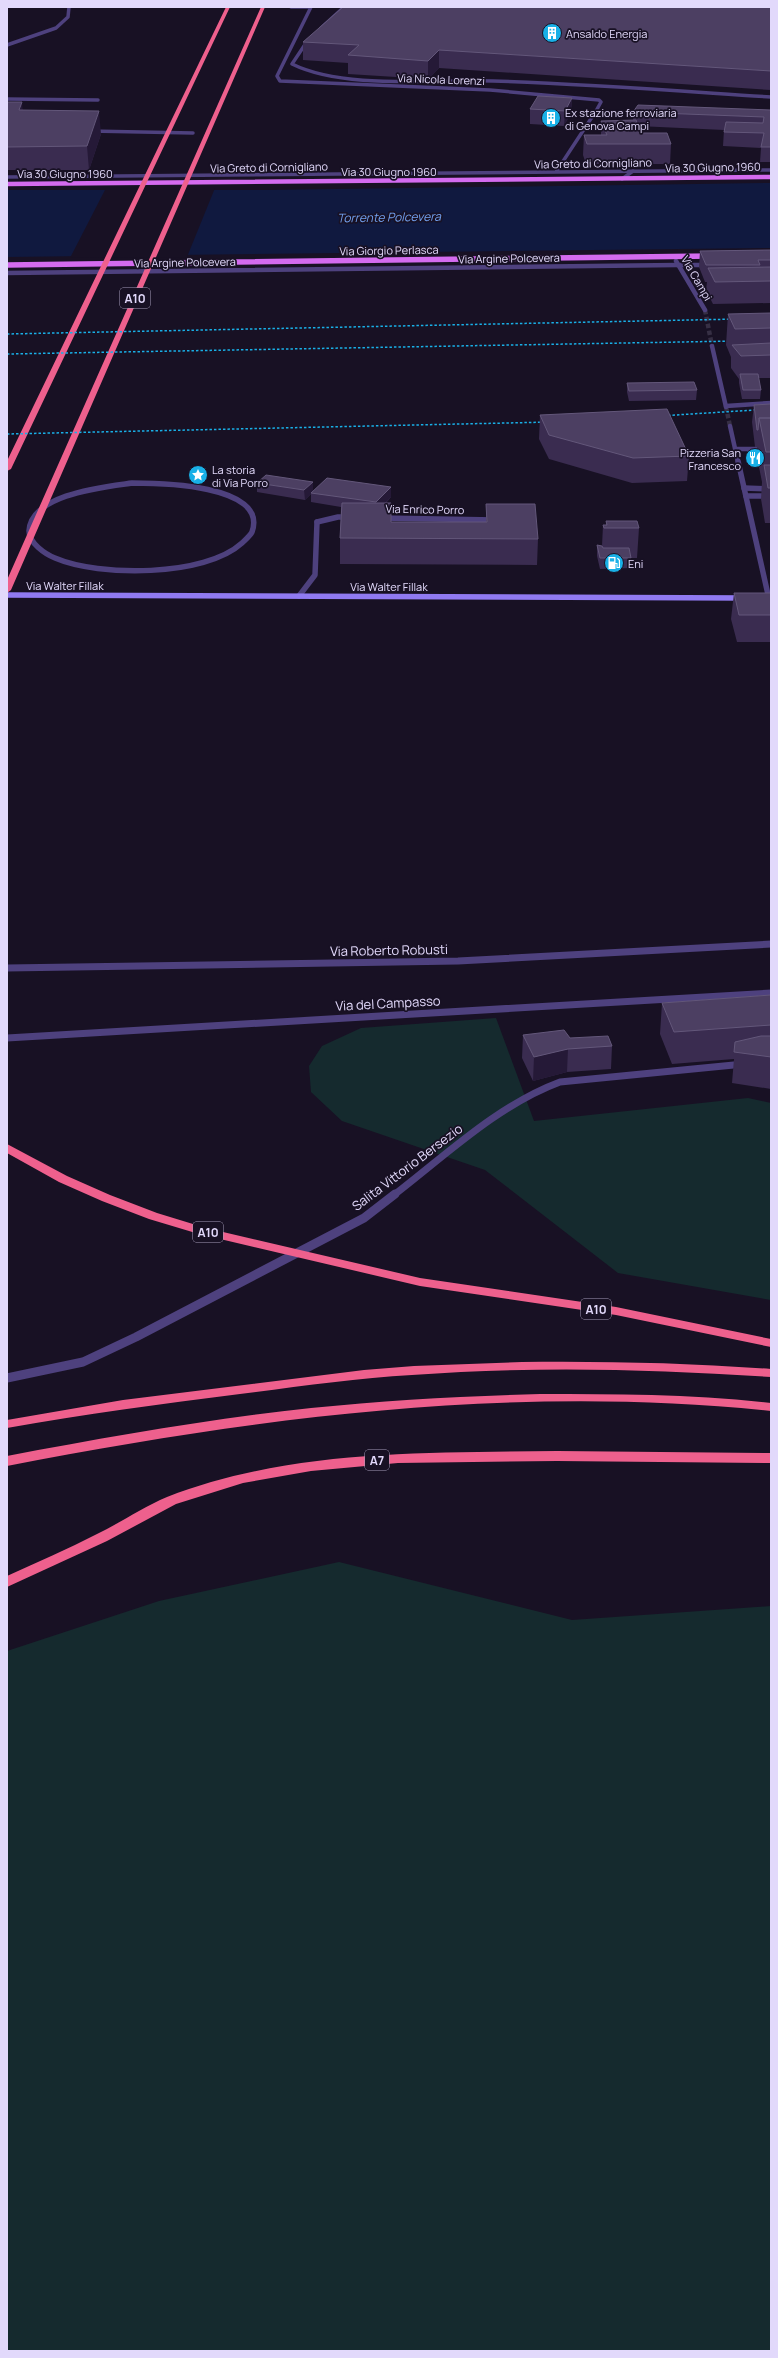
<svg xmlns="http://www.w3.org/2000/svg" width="778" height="2358" viewBox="0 0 778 2358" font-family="Manrope,sans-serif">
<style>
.green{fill:#152a2e}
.water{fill:#10193f}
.pier{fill:#181124}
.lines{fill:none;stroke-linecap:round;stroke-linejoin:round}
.minor-tunnel{stroke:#362f44;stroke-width:4.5;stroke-dasharray:4.5 2.5;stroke-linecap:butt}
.service-far2{stroke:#4e417e;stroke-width:3.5}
.service-far1{stroke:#4e417e;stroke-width:4.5}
.service{stroke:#4e417e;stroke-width:5.5}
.pedestrian-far1{stroke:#4e417e;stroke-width:3.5}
.pedestrian{stroke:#4e417e;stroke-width:5.5}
.minor-far3{stroke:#4e417e;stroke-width:4.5}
.minor-far2{stroke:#4e417e;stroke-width:5.5}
.minor-far1{stroke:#4e417e;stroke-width:7}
.minor{stroke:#4e417e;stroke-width:9}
.secondary{stroke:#907af1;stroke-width:5.5}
.primary-far1{stroke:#d46bef;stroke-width:4.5}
.primary{stroke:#d46bef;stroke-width:5.5}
.motorway{fill:#ee608d;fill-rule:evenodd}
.rail{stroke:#19b0e7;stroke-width:1.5;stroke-dasharray:2.5 2;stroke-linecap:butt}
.wall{fill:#3a2c50}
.shaded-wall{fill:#251937}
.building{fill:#4c3f62;stroke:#63577a}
.labels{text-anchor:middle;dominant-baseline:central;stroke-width:3.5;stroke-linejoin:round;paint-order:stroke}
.far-poi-label{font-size:11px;fill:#e2d9fb;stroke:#181124;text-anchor:start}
.far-street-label{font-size:11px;fill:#e2d9fb;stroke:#181124}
.far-water-label{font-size:12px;font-style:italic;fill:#72a1f0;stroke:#181124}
.shield{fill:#181124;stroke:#a59dba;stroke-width:1}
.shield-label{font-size:12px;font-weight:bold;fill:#e2d9fb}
.street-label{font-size:13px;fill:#e2d9fb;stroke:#181124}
</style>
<rect width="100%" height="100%" fill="#181124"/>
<!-- green -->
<path class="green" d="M 496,1018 L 534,1121 L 748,1098 L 771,1103 L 771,1300 L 618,1273 L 485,1170 L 342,1121 L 311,1092 L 309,1066 L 322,1046 L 361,1028 Z
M 339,1562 L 572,1620 L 771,1606 L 771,2351 L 7,2351 L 7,1651 L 159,1601 Z"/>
<!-- water -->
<path class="water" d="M 771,183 L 771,248 L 7,257 L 7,190 L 266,190 Z"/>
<!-- pier -->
<path class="pier" d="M 106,188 L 215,188 L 187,257 L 70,258 Z"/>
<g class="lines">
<!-- minor-tunnel -->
<path class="minor-tunnel" d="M 705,310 L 712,346
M 726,407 L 730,426"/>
<!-- service-far2 -->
<path class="service-far2" d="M 291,7 L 311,7
M 311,7 L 277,76 L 280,81 L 490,90 L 599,100 L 601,102 L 596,111 L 556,172
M 321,28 L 344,7
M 308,40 L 292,64 C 345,90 434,79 493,81 C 586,84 678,91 771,97
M 7,45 L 56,28 L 68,17 L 69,7
M 7,99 L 98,100
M 89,131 L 193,133
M 7,177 L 771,170"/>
<!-- service-far1 -->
<path class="service-far1" d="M 7,273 L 677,265
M 726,406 L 771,403"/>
<!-- service -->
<path class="service" d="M 744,488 L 771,489
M 746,496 L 771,496
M 381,518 L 495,520
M 317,522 L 338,517 L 351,517"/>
<!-- pedestrian-far1 -->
<path class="pedestrian-far1" d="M 622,179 L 633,171"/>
<!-- pedestrian -->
<path class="pedestrian" d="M 132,483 C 157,483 269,484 252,532 C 250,536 245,540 242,543 C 205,577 99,577 55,558 C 45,554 29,543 29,531 C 31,494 104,487 132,483 Z"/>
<!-- minor-far3 -->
<path class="minor-far3" d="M 676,261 L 705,310
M 677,265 L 709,265
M 712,346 L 726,407
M 730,426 L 738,462
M 735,449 L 771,449"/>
<!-- minor-far2 -->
<path class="minor-far2" d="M 738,461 L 769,599
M 299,596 L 315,575 L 317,522"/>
<!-- minor-far1 -->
<path class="minor-far1" d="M 7,968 L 458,961 L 771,944
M 7,1038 L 771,993
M 394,1195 C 446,1155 498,1105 560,1082 L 744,1064"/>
<!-- minor -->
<path class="minor" d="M 7,1378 L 83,1362 L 136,1337 L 364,1218 L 395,1194"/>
<!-- secondary -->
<path class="secondary" d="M 7,595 L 744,598"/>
<!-- primary-far1 -->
<path class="primary-far1" d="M 7,184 L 771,177"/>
<!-- primary -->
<path class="primary" d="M 7,265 L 713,256"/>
<!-- motorway -->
<path class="motorway" d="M 226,7 L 230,7 L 11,469 L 7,471 L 7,461 Z
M 261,7 L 265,7 L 11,590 L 7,593 L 7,580 Z
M 7,1144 L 67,1176 L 110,1195 L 157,1213 L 206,1228 L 420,1278 L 616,1307 L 771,1339 L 771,1347 L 616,1315 L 420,1286 L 199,1234 L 149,1219 L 102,1201 L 59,1182 L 7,1153 Z
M 522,1362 C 605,1361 688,1363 771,1369 L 771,1377 C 652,1369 532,1366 412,1375 C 355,1378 297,1387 240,1394 C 162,1404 84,1414 7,1428 L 7,1420 L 123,1400 L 364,1370 L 414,1366 Z
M 540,1394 C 617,1394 694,1394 771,1403 L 771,1411 C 515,1384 258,1417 7,1466 L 7,1456 C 108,1437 209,1419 311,1408 C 387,1400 464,1396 540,1394 Z
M 557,1451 L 771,1453 L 771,1463 L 557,1461 L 398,1463 L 311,1471 L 243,1483 L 176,1504 L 107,1541 L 7,1587 L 7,1576 C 37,1562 68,1549 97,1534 C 120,1523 143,1507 167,1497 C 291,1449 426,1453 557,1451 Z"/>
<!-- rail -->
<path class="rail" d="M 7,334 L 739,319
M 7,354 L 737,341
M 659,416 L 771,409
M 7,434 L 551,422"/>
</g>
<!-- wall -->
<path class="wall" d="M 771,7 L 771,90 L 439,68 L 428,79 L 348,74 L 348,63 L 303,60 L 303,42 Z
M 572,98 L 571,112 L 564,126 L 530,124 L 530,109 Z
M 7,102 L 23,110 L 101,134 L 89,170 L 7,170 Z
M 771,110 L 771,162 L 760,162 L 761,148 L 723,146 L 724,130 L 638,126 L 641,133 L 671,144 L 670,164 L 586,164 L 583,155 L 584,135 L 601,135 L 601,121 L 633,120 L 633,112 Z
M 771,250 L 771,303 L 713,304 L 706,290 L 707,282 L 705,282 L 699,267 L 700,251 Z
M 771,313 L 771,378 L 758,378 L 761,390 L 760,399 L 742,399 L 739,383 L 739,379 L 731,368 L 731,357 L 726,345 L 728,314 Z
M 627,383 L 697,390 L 696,400 L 629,401 L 627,392 Z
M 771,404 L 771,523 L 765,523 L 761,499 L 762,482 L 756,452 L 757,447 L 755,447 L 752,422 L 754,405 Z
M 540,415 L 689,456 L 687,481 L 632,483 L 549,459 L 539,439 Z
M 257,483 L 313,491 L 391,497 L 386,503 L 391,522 L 486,522 L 486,504 L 538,539 L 537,565 L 340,564 L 340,538 L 341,507 L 311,502 L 311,494 L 305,500 L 257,492 Z
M 606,521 L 639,528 L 637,558 L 631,558 L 631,568 L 600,569 L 597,556 L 597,545 L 602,546 L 603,525 L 606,525 Z
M 734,593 L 771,593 L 771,642 L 737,642 L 731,619 Z
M 771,995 L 771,1089 L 732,1083 L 734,1059 L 672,1064 L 660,1034 L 662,1003 Z
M 523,1035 L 570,1038 L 612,1046 L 611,1069 L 567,1072 L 533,1081 L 522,1058 Z"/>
<!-- shaded-wall -->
<path class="shaded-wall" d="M 439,50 L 439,68 L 428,79 L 428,61 Z
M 572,98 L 571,112 L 564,126 L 565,111 Z
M 22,102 L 24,125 L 19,110 Z
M 99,111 L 101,134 L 89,170 L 87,146 Z
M 313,482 L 313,492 L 311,493 L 311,494 L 305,500 L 304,490 Z
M 391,487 L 391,497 L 376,512 L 376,502 Z
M 568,1049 L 567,1072 L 533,1081 L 534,1057 Z"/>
<!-- building -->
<path class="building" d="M 343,7 L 771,7 L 771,71 L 439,50 L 428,61 L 348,55 L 359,45 L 303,42 Z
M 538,96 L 572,98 L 565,111 L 530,109 Z
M 7,102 L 22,102 L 19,110 L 99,111 L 87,146 L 7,147 Z
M 638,105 L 771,110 L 771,147 L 761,147 L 764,133 L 724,132 L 726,122 L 763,123 L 764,117 L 633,112 Z
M 636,120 L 641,133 L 667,133 L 671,144 L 587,144 L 584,135 L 607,135 L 601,121 Z
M 771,250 L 771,260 L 758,260 L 760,265 L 706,265 L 700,251 Z
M 771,267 L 771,281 L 715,282 L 708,268 Z
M 771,313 L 771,328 L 735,329 L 728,314 Z
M 771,343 L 771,355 L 741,356 L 732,345 Z
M 740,374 L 758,374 L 761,390 L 743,390 Z
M 694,382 L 697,390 L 629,391 L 627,383 Z
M 771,404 L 771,418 L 759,418 L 758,430 L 757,430 L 754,405 Z
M 667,409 L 689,456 L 633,458 L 549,435 L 540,415 Z
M 759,418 L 771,418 L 771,452 L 766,452 Z
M 764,465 L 771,465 L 771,488 L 768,488 Z
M 266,475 L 313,482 L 304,490 L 257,483 Z
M 327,478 L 391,487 L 376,502 L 311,493 Z
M 342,503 L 391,503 L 391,522 L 487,522 L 486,504 L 535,504 L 538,539 L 340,538 Z
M 606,521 L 637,521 L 639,528 L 604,528 L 603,525 L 607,525 Z
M 597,545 L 602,546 L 603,548 L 629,548 L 631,558 L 600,558 Z
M 734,593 L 771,593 L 771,615 L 739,615 Z
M 771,995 L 771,1025 L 674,1032 L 662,1003 Z
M 564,1030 L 570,1038 L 608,1036 L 612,1046 L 568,1049 L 534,1057 L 523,1035 Z
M 761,1036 L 771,1036 L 771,1057 L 734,1052 L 735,1042 Z"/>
<!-- icons -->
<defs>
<g id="building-disc" transform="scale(1)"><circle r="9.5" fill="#19b0e7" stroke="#181124"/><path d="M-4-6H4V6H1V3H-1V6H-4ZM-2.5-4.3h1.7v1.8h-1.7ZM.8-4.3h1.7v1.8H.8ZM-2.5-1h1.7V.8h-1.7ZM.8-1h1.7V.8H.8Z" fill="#fff"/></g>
<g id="restaurant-disc" transform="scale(1)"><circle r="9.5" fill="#19b0e7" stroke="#181124"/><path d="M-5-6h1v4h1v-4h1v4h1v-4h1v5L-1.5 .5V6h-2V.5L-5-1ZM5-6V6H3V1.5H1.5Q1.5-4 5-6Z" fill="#fff"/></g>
<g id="sight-disc" transform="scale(1)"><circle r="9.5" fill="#19b0e7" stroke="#181124"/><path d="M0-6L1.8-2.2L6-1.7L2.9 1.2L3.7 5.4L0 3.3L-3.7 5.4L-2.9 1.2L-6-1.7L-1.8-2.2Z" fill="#fff"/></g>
<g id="fuel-disc" transform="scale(1)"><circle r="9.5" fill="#19b0e7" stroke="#181124"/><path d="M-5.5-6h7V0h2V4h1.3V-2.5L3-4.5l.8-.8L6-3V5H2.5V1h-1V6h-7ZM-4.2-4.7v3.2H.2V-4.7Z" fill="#fff"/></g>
</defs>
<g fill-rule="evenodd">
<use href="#building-disc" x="552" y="33"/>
<use href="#building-disc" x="551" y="118"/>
<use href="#restaurant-disc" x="755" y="458"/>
<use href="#sight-disc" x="198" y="475"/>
<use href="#fuel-disc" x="614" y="563"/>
</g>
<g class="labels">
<!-- far-poi labels -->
<g class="far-poi-label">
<text x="566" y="33">Ansaldo Energia</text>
<text x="565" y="112">Ex stazione ferroviaria<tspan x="565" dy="13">di Genova Campi</tspan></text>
<text x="741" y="452" text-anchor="end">Pizzeria San<tspan x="741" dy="13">Francesco</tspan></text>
<text x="212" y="469">La storia<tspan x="212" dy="13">di Via Porro</tspan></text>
<text x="628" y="563">Eni</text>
</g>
<!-- far-street labels -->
<g class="far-street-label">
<text transform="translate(441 79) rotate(2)">Via Nicola Lorenzi</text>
<text transform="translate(593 163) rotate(-1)">Via Greto di Cornigliano</text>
<text transform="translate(269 167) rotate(-1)">Via Greto di Cornigliano</text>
<text transform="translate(713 167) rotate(-1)">Via 30 Giugno 1960</text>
<text x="389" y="171">Via 30 Giugno 1960</text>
<text x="65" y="173">Via 30 Giugno 1960</text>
<text transform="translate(389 250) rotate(-1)">Via Giorgio Perlasca</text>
<text transform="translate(509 258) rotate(-1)">Via Argine Polcevera</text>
<text transform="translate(185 262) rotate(-1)">Via Argine Polcevera</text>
<text transform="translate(697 278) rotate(60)">Via Campi</text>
<text transform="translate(425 509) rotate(1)">Via Enrico Porro</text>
<text x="65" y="585">Via Walter Fillak</text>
<text x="389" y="586">Via Walter Fillak</text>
</g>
<!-- far-water labels -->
<g class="far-water-label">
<text transform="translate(389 217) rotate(-1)">Torrente Polcevera</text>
</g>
<!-- shield labels -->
<g class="shield">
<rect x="120" y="288" width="30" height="20" rx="3"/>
<rect x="193" y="1222" width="30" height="20" rx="3"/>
<rect x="581" y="1299" width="30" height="20" rx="3"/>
<rect x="365" y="1450" width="24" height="20" rx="3"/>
</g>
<g class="shield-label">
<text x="135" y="298">A10</text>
<text x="208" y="1232">A10</text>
<text x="596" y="1309">A10</text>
<text x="377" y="1460">A7</text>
</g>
<!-- street labels -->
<g class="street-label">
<text transform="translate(389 950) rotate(-1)">Via Roberto Robusti</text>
<text transform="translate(388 1003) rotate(-3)">Via del Campasso</text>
<text transform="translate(407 1167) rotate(-37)">Salita Vittorio Bersezio</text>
</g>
</g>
<!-- border -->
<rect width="778" height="2358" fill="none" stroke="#e2d9fb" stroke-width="16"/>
</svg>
